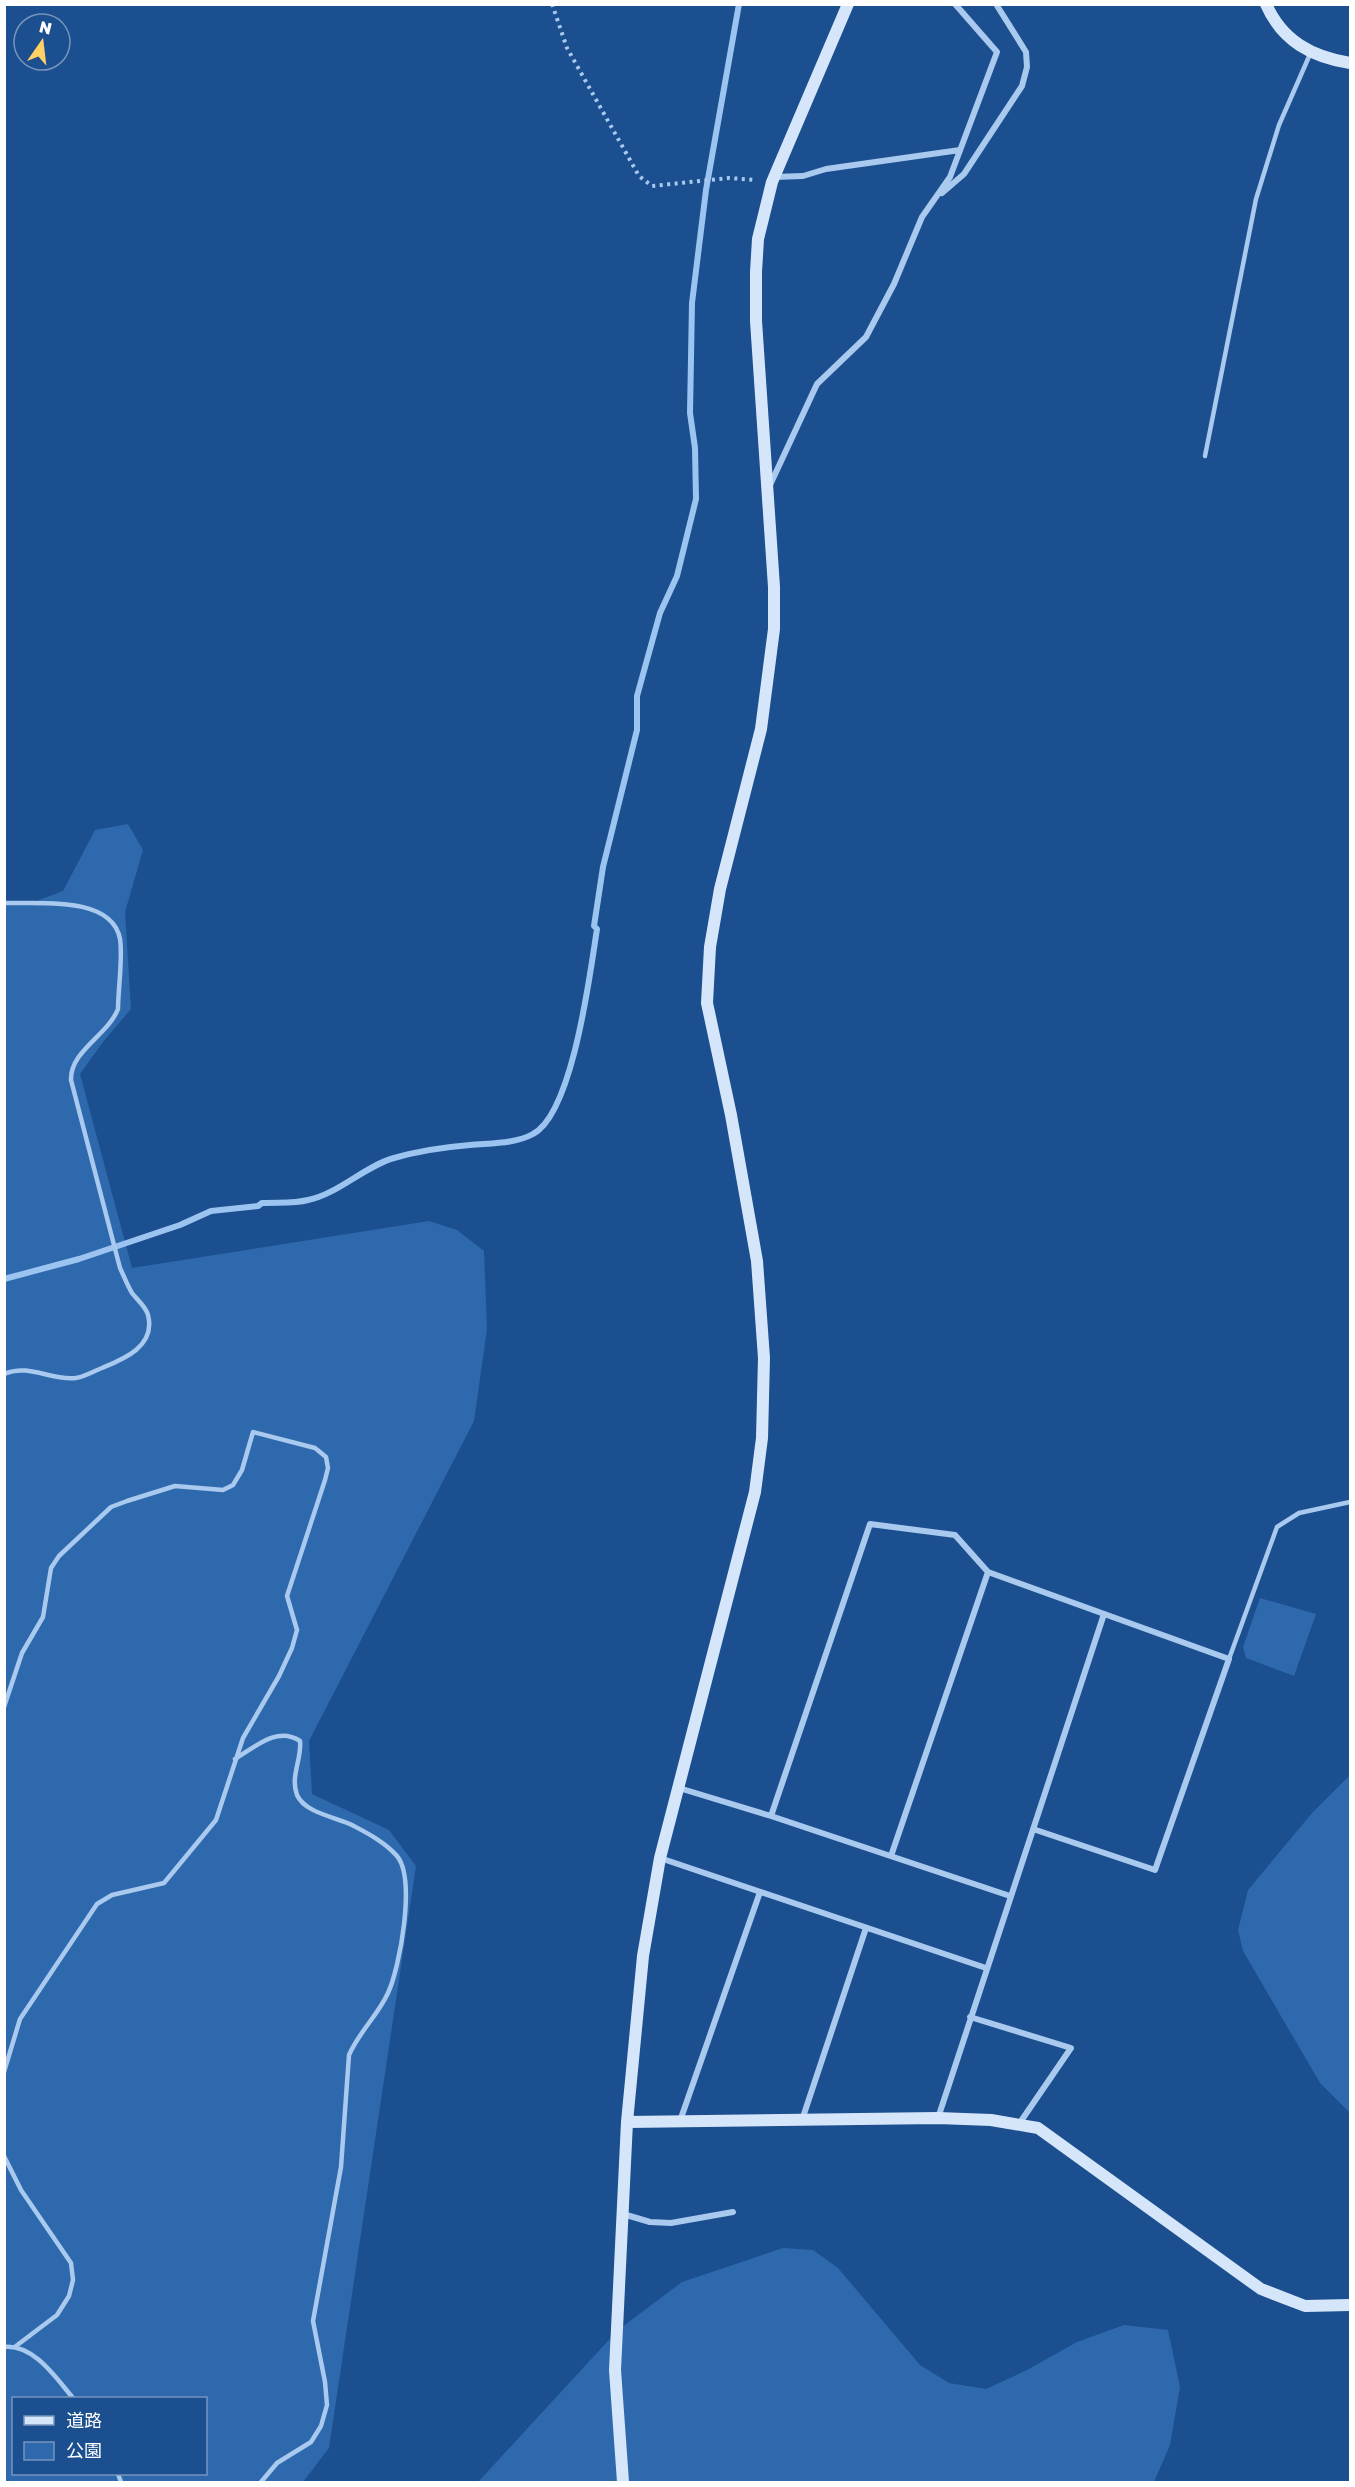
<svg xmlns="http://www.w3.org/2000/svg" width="1355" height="2487" viewBox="0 0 1355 2487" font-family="'Golos Text','Noto Sans JP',sans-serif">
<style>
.green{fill:#2e69ad;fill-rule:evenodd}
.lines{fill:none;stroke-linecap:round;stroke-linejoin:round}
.stream{stroke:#9cc4f0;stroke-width:6}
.path{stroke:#a9c9ee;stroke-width:4;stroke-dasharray:3 4.5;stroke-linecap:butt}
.lane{stroke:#a9c9ee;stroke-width:4.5}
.street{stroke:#a9c9ee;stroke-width:6}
.secondary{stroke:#d6e6fa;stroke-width:12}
</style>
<rect width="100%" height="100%" fill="#1b4f8f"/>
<!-- green -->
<path class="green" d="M 128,824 L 143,850 L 125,912 L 131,1009 L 103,1042 L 80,1074 L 132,1268 L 429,1221 L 457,1230 L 484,1251 L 487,1329 L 474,1421 L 309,1741 L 312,1794 L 389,1830 L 416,1866 L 329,2448 L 303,2482 L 5,2482 L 4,901 L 26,905 L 63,891 L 95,830 ZM 14,2398 L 206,2398 L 206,2474 L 14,2474 Z
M 1260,1598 L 1316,1614 L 1294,1676 L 1246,1658 L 1243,1647 Z
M 1350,1775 L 1350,2113 L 1320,2083 L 1243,1951 L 1238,1930 L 1248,1890 L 1312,1813 Z
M 783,2248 L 813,2250 L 838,2268 L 920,2365 L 949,2383 L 986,2389 L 1027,2370 L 1077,2342 L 1124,2325 L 1168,2330 L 1180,2387 L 1170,2445 L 1154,2482 L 478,2482 L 618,2330 L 682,2282 Z"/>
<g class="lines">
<!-- stream -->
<path class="stream" d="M 4,1279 L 79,1259 L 180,1225 L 211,1211 L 258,1206 L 262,1203 C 277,1202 294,1204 308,1200 C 338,1194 365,1166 394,1158 C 418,1151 446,1147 470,1145 C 490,1143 515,1144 533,1134 C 573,1113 590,973 597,929 L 594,926 L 603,867 L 637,730 L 637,696 L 660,613 L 677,576 L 696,499 L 695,448 L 690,413 L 692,303 L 706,190 L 739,4"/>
<!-- path -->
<path class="path" d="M 552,4 L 567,48 L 639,176 L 652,186 L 729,178 L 756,180"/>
<!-- lane -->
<path class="lane" d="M 1205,456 L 1256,199 L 1279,125 L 1311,52
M 4,903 C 37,904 112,895 120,939 C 123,958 118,990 118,1009 C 108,1035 70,1051 71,1080 L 120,1268 C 124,1276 127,1285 132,1293 C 137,1300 145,1305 148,1315 C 156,1346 124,1359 102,1368 C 94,1371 84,1377 76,1378 C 50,1381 30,1363 4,1374
M 1229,1659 L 1277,1527 L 1299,1513 L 1350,1502
M 4,1707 L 22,1653 L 43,1617 L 51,1568 L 59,1556 L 111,1507 L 127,1501 L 175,1486 L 223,1490 L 233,1485 L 242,1470 L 253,1432 L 315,1448 L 326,1457 L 328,1468 L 325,1480 L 287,1596 L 297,1630 L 292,1648 L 279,1676 L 243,1738 L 216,1820 L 164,1883 L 112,1895 L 97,1904 L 20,2019 L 4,2072
M 235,1759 C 255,1747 277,1726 300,1741 C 302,1759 290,1776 297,1795 C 305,1813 336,1817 352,1825 C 367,1833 385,1842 397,1856 C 416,1879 400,1967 388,1993 C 378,2015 359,2032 349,2055 L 341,2167 L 313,2321 L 325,2382 L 327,2405 L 321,2426 L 311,2442 L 277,2463 L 261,2482
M 4,2156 L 21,2190 L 71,2263 L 73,2280 L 69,2296 L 57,2315 L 16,2346
M 4,2347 C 34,2344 56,2378 73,2398
M 118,2474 L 121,2482"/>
<!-- street -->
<path class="street" d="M 774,177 L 803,176 L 826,169 L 960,150
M 942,193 L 964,174 L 1022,86 L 1027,67 L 1026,52 L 996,4
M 770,485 L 817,384 L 866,337 L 894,284 L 922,217 L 950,177 L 997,52 L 955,4
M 679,1788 L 771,1816 L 1010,1896
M 771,1816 L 870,1524 L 955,1535 L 988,1572 L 1229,1659 L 1155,1870 L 1033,1829
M 891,1856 L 988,1572
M 660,1858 L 986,1968
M 970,2017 L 1071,2048 L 1019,2124
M 938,2118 L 1104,1614
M 802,2120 L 866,1928
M 680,2121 L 760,1892
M 623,2214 L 650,2222 L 671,2223 L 733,2212"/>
<!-- secondary -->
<path class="secondary" d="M 1266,4 C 1282,41 1312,57 1350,63
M 627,2122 L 938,2118 L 991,2120 L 1038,2128 L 1261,2289 L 1305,2306 L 1350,2305
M 623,2482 L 615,2370 L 627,2122 L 643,1956 L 660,1858 L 755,1492 L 762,1438 L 764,1358 L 757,1261 L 731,1115 L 707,1003 L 710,947 L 720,889 L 761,729 L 774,629 L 774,587 L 756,321 L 756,272 L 758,239 L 772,182 L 848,4"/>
</g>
<!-- border -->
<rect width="1355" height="2487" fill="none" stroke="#ffffff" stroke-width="12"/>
<!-- legend -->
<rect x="12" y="2397" width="195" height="78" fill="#1b4f8f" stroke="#7695bc" stroke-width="1.5"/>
<rect x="24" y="2416" width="30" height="9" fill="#d6e6fa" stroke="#7695bc" stroke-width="1.5"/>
<text x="66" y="2427" font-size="18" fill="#ffffff">道路</text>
<rect x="24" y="2442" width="30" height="18" fill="#2e69ad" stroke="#7695bc" stroke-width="1.5"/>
<text x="66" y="2457" font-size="18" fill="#ffffff">公園</text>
<!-- north arrow -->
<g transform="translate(42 42) rotate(14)"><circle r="28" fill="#1b4f8f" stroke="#7695bc" stroke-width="1.5"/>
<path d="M0-4.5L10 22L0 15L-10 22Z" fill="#ffd166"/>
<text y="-9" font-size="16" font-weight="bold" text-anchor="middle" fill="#ffffff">N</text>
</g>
</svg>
